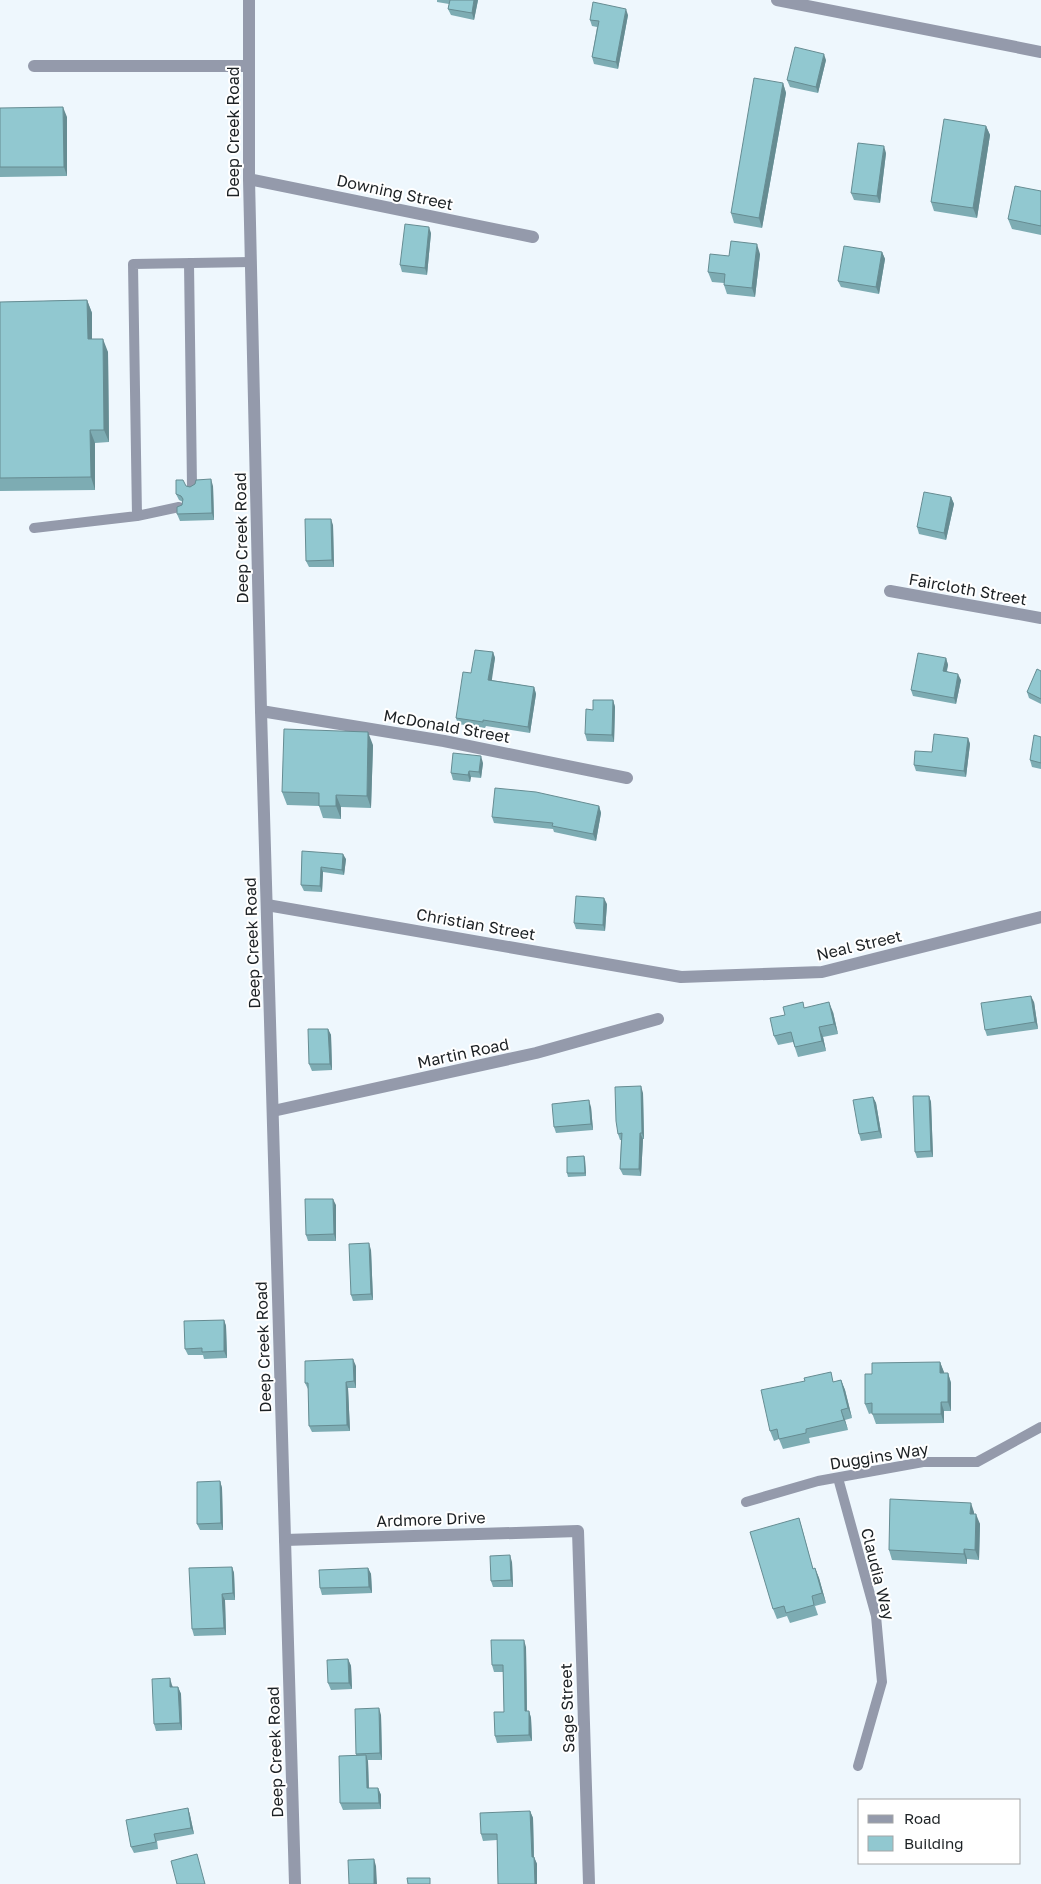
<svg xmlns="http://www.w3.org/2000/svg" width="1041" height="1884" viewBox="0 0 1041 1884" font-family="'Golos Text',sans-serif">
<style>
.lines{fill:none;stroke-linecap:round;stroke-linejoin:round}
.service{stroke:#949aab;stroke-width:10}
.minor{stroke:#949aab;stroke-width:12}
.tertiary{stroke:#949aab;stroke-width:12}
.wall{fill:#7dacb3}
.shaded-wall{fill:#668c92}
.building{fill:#91c8d0;stroke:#668c92}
.labels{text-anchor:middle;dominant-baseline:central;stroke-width:4;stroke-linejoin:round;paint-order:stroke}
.street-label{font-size:16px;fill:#1c2124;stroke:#fff}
</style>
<rect width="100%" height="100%" fill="#eef7fd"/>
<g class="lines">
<!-- service -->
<path class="service" d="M 189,263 L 192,487
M 137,516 L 179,507
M 34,528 L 137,516 L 133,264 L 251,262
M 838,1478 L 876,1616 L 882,1682 L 858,1766
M 746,1502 L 818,1481 L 923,1462 L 977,1462 L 1041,1427"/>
<!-- minor -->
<path class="minor" d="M 34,66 L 249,66
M 249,179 L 533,237
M 890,591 L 1041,618
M 261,711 L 444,741 L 627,778
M 267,905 L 681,977 L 822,972 L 1041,917
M 273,1111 L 536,1053 L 658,1019
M 285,1540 L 578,1531 L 589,1884"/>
<!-- tertiary -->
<path class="tertiary" d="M 249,0 L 249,179 L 261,711 L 295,1884
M 777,0 L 1041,52"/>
</g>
<!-- wall -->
<path class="wall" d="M 437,0 L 478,0 L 474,20 L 451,15 L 448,9 L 449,4 L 437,2 Z
M 628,15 L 618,69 L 594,64 L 592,57 L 597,27 L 592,26 L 590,20 Z
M 826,60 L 818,93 L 790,87 L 787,80 Z
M 783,83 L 786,93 L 762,228 L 734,223 L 731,213 Z
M 0,108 L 67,117 L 67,176 L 0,177 Z
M 986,126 L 990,135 L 977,218 L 934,211 L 931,202 Z
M 886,153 L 880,203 L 854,200 L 851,193 Z
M 1041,191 L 1041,235 L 1012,229 L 1008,219 Z
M 431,233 L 427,275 L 402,272 L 400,265 Z
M 882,252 L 885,259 L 879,294 L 841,287 L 838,281 Z
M 760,254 L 755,297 L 727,294 L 724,285 L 724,283 L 712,282 L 708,272 L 729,256 Z
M 87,300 L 92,313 L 92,339 L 108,352 L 109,442 L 95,443 L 95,490 L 0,491 L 0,302 Z
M 186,486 L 190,487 L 213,486 L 214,520 L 180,521 L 177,514 L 183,502 L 179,500 L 176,494 Z
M 951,497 L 954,504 L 946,540 L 919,534 L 917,527 Z
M 333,525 L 334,567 L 309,567 L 306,561 Z
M 493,652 L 495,658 L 491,680 L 534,687 L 536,694 L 530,733 L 486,726 L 485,728 L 458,724 L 456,718 L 471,673 Z
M 946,658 L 948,665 L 947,671 L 961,680 L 956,704 L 913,696 L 911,690 Z
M 1041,671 L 1041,704 L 1029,698 L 1027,692 Z
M 613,700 L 615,707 L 614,742 L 587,741 L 585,734 L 593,710 Z
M 1041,737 L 1041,769 L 1032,767 L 1030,760 Z
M 968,738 L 970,744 L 966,777 L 916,771 L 914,765 L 932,752 Z
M 373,745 L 371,808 L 341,807 L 341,819 L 323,818 L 319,806 L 287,805 L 282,792 Z
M 483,763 L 481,778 L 471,777 L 470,782 L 453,780 L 451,773 Z
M 599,806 L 601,813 L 596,841 L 554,832 L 553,829 L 494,823 L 492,817 Z
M 302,851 L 346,859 L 344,875 L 323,872 L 322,892 L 304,891 L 301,885 Z
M 607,904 L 605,931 L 576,929 L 574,923 Z
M 1034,1002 L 1038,1029 L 987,1036 L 985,1030 Z
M 805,1008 L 833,1012 L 838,1034 L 823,1037 L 826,1051 L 798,1057 L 793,1042 L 778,1045 L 774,1036 L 785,1015 Z
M 328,1029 L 331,1035 L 332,1070 L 312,1071 L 309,1064 Z
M 643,1093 L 644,1139 L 643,1139 L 641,1176 L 623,1175 L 620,1169 L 621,1140 L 620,1140 L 618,1134 Z
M 929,1096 L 931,1102 L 933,1157 L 917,1158 L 915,1152 Z
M 873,1097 L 876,1103 L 882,1138 L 861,1141 L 859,1134 Z
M 591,1107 L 593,1130 L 556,1133 L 554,1127 Z
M 584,1156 L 585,1159 L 586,1176 L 568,1177 L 567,1173 Z
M 336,1205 L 336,1241 L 308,1241 L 306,1235 Z
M 371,1250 L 373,1300 L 353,1301 L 351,1295 Z
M 224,1320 L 226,1326 L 227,1358 L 204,1359 L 203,1355 L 188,1355 L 185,1349 Z
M 940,1362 L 944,1373 L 948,1373 L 951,1383 L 951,1411 L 944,1411 L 944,1423 L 876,1424 L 872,1413 L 869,1414 L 865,1404 L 872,1374 Z
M 356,1366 L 356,1388 L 348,1388 L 350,1431 L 312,1432 L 309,1426 L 308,1389 L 305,1383 Z
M 841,1380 L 845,1390 L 852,1418 L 845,1420 L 848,1430 L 809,1438 L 810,1443 L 783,1449 L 779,1439 L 774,1441 L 770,1431 L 834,1382 Z
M 220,1481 L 222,1488 L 223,1530 L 200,1530 L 197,1524 Z
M 974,1512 L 974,1514 L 980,1524 L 979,1560 L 967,1559 L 967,1564 L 892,1560 L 889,1550 Z
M 799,1518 L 802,1528 L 813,1569 L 815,1568 L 819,1578 L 826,1603 L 815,1606 L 818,1615 L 790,1623 L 787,1616 L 777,1619 L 773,1609 Z
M 512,1562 L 513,1587 L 493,1587 L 491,1581 Z
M 232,1567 L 234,1573 L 235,1600 L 225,1600 L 226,1635 L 194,1636 L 192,1629 Z
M 368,1568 L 371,1574 L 372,1593 L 322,1595 L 320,1588 Z
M 526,1647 L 527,1711 L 529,1711 L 531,1718 L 532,1741 L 497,1743 L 495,1736 L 504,1712 L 503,1672 L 494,1672 L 492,1665 Z
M 348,1659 L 351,1666 L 352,1689 L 331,1690 L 328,1683 Z
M 172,1685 L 173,1687 L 178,1687 L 181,1694 L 182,1730 L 156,1731 L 154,1724 Z
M 381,1715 L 382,1760 L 368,1760 L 369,1788 L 378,1788 L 381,1795 L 381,1809 L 343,1810 L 340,1803 L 356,1756 L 356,1754 Z
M 188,1808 L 190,1815 L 194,1834 L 157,1841 L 158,1849 L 134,1853 L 131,1847 Z
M 530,1811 L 533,1818 L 534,1857 L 537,1864 L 537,1884 L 498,1884 L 497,1840 L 483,1841 L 481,1834 Z"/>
<!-- shaded-wall -->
<path class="shaded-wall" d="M 474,0 L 478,0 L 474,20 L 472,13 Z
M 626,9 L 628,15 L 618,69 L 616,62 Z
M 824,54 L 826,60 L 818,93 L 816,87 Z
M 783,83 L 786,93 L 762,228 L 759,218 Z
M 63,107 L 67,117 L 67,176 L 64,167 Z
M 986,126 L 990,135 L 977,218 L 973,208 Z
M 884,146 L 886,153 L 880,203 L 877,196 Z
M 429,227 L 431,233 L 427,275 L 425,268 Z
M 757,244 L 760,254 L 755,297 L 752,288 Z
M 882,252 L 885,259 L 879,294 L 876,287 Z
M 87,300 L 92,313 L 92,352 L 88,339 Z
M 103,339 L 108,352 L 109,442 L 104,430 Z
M 90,430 L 95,443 L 95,490 L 91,477 Z
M 211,479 L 213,486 L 214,520 L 212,513 Z
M 951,497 L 954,504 L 946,540 L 944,533 Z
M 331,519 L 333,525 L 334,567 L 332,560 Z
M 493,652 L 495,658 L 491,686 L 488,680 Z
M 946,658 L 948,665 L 945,677 L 943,671 Z
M 958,674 L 961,680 L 956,704 L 954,698 Z
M 534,687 L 536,694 L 530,733 L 528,727 Z
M 613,700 L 615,707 L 614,742 L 612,735 Z
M 368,732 L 373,745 L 371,808 L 367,796 Z
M 968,738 L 970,744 L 966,777 L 964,771 Z
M 481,756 L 483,763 L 481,778 L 479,772 Z
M 469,771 L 471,777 L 470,782 L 468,775 Z
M 336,795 L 341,807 L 341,819 L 336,806 Z
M 599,806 L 601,813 L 596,841 L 593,834 Z
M 343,854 L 346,859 L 344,875 L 342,870 Z
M 321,867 L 323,872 L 322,892 L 320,886 Z
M 604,898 L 607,904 L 605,931 L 603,925 Z
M 1031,996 L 1034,1002 L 1038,1029 L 1035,1022 Z
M 829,1002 L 833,1012 L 838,1034 L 834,1024 Z
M 819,1027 L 823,1037 L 826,1051 L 822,1041 Z
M 328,1029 L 331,1035 L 332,1070 L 330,1064 Z
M 641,1086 L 643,1093 L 644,1139 L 642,1133 Z
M 929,1096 L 931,1102 L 933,1157 L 931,1151 Z
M 873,1097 L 876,1103 L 882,1138 L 879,1131 Z
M 589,1100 L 591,1107 L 593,1130 L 591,1124 Z
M 640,1133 L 643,1139 L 641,1176 L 639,1169 Z
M 584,1156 L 585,1159 L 586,1176 L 585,1173 Z
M 333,1199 L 336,1205 L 336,1241 L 334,1234 Z
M 369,1243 L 371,1250 L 373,1300 L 371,1294 Z
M 224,1320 L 226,1326 L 227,1358 L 224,1351 Z
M 353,1359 L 356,1366 L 356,1388 L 354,1381 Z
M 940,1362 L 944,1372 L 944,1383 L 940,1373 Z
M 948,1373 L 951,1383 L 951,1411 L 948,1402 Z
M 841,1380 L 845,1390 L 852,1418 L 848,1408 Z
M 346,1382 L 348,1388 L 350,1431 L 347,1425 Z
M 941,1402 L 944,1411 L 944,1423 L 941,1414 Z
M 841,1410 L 845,1420 L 848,1430 L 844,1420 Z
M 220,1481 L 222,1488 L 223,1530 L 221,1523 Z
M 971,1503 L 974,1512 L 974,1524 L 970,1514 Z
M 976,1514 L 980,1524 L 979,1560 L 975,1550 Z
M 964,1549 L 967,1559 L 967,1564 L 964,1554 Z
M 510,1555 L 512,1562 L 513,1587 L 511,1580 Z
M 232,1567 L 234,1573 L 235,1600 L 233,1593 Z
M 368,1568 L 371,1574 L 372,1593 L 369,1587 Z
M 815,1568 L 819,1578 L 826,1603 L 822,1593 Z
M 222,1594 L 225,1600 L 226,1635 L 224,1628 Z
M 524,1640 L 526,1647 L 527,1718 L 525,1711 Z
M 348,1659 L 351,1666 L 352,1689 L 349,1683 Z
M 170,1678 L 172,1685 L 173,1694 L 170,1687 Z
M 178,1687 L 181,1694 L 182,1730 L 180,1723 Z
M 379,1708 L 381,1715 L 382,1760 L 380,1753 Z
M 529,1711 L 531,1718 L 532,1741 L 529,1735 Z
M 366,1755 L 368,1762 L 369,1795 L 367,1788 Z
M 378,1788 L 381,1795 L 381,1809 L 379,1803 Z
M 188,1808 L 190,1815 L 194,1834 L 191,1828 Z
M 530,1811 L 533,1818 L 534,1864 L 532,1857 Z
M 534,1857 L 537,1864 L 537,1884 L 535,1884 Z
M 374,1859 L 376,1866 L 377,1884 L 374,1884 Z"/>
<!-- building -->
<path class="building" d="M 450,0 L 474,0 L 472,13 L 448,9 Z
M 593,2 L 626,9 L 616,62 L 592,57 L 599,21 L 590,20 Z
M 795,47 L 824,54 L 816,87 L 787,80 Z
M 754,78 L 783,83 L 759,218 L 731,213 Z
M 63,107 L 64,167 L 0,167 L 0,108 Z
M 944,119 L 986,126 L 973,208 L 931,202 Z
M 858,143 L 884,146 L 877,196 L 851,193 Z
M 1015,186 L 1041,191 L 1041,226 L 1008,219 Z
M 405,224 L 429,227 L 425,268 L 400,265 Z
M 731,241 L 757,244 L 752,288 L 724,285 L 725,274 L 708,272 L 710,254 L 729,256 Z
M 844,246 L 882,252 L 876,287 L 838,281 Z
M 87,300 L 88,339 L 103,339 L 104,430 L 90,430 L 91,477 L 0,478 L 0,302 Z
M 211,479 L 212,513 L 177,514 L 177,507 L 182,505 L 183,499 L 181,496 L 176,494 L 176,480 L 183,480 L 186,486 L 190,487 L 195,484 L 196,480 Z
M 924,492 L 951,497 L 944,533 L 917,527 Z
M 305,519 L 331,519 L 332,560 L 306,561 Z
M 475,650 L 493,652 L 488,680 L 534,687 L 528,727 L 483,720 L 483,722 L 456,718 L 463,672 L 471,673 Z
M 918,653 L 946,658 L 943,671 L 958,674 L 954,698 L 911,690 Z
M 1037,669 L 1041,671 L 1041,699 L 1027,692 Z
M 593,700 L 613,700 L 612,735 L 585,734 L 586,709 L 593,710 Z
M 284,729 L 368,732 L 367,796 L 336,795 L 336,806 L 319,806 L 319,793 L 282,792 Z
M 934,734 L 968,738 L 964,771 L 914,765 L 915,751 L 932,752 Z
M 1034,735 L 1041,737 L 1041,763 L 1030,760 Z
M 453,753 L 481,756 L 479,772 L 469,771 L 468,775 L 451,773 Z
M 495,788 L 536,792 L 599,806 L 593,834 L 552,826 L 553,823 L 492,817 Z
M 302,851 L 343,854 L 342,870 L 321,867 L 320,886 L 301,885 Z
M 576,896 L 604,898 L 603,925 L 574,923 Z
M 1031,996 L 1035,1022 L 985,1030 L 981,1003 Z
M 803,1002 L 804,1008 L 829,1002 L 834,1024 L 819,1027 L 822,1041 L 795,1047 L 791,1032 L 774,1036 L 770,1018 L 785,1015 L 783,1007 Z
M 308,1029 L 328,1029 L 330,1064 L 309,1064 Z
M 641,1086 L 642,1133 L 640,1133 L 639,1169 L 620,1169 L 622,1133 L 618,1134 L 616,1121 L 615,1087 Z
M 913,1096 L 929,1096 L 931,1151 L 915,1152 Z
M 873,1097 L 879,1131 L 859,1134 L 853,1100 Z
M 589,1100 L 591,1124 L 554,1127 L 552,1104 Z
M 584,1156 L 585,1173 L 567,1173 L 567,1157 Z
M 305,1199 L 333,1199 L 334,1234 L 306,1235 Z
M 369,1243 L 371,1294 L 351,1295 L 349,1244 Z
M 224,1320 L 224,1351 L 202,1352 L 202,1348 L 185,1349 L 184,1321 Z
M 353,1359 L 354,1381 L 346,1382 L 347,1425 L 309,1426 L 308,1383 L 305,1383 L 305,1361 Z
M 940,1362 L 940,1373 L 948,1373 L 948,1402 L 941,1402 L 941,1414 L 872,1414 L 872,1403 L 865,1404 L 865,1374 L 872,1374 L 872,1363 Z
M 831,1372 L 833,1382 L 841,1380 L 848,1408 L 841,1410 L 844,1420 L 806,1429 L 806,1433 L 779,1439 L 777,1429 L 770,1431 L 761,1390 L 805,1381 L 804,1378 Z
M 220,1481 L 221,1523 L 197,1524 L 197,1482 Z
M 890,1499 L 971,1503 L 970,1514 L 976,1514 L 975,1550 L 964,1549 L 964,1554 L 889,1550 Z
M 799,1518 L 813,1569 L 815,1568 L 822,1593 L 812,1596 L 814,1605 L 786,1613 L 784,1606 L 773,1609 L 750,1532 Z
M 510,1555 L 511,1580 L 491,1581 L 490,1556 Z
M 232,1567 L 233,1593 L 222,1594 L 224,1628 L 192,1629 L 189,1568 Z
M 368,1568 L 369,1587 L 320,1588 L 319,1570 Z
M 491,1640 L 524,1640 L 525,1711 L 529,1711 L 529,1735 L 495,1736 L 494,1712 L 504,1712 L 503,1665 L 492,1665 Z
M 348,1659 L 349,1683 L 328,1683 L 327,1660 Z
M 170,1678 L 170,1687 L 178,1687 L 180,1723 L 154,1724 L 152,1679 Z
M 379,1708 L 380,1753 L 356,1754 L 355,1709 Z
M 366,1755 L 367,1788 L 378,1788 L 379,1803 L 340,1803 L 339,1756 Z
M 188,1808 L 191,1828 L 154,1834 L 156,1842 L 131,1847 L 126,1820 Z
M 530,1811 L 532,1857 L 534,1857 L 535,1884 L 498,1884 L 497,1834 L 481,1834 L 480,1813 Z
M 197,1854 L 205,1884 L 177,1884 L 171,1861 Z
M 374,1859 L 374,1884 L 349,1884 L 348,1860 Z
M 407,1878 L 430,1878 L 430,1884 L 408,1884 Z"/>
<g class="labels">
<!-- street labels -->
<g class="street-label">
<text transform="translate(233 132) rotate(-90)">Deep Creek Road</text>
<text transform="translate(395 192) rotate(12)">Downing Street</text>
<text transform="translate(241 538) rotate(-91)">Deep Creek Road</text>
<text transform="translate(968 589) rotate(10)">Faircloth Street</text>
<text transform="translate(447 726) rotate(10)">McDonald Street</text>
<text transform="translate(476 924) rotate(10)">Christian Street</text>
<text transform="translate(252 943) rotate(-92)">Deep Creek Road</text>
<text transform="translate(859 945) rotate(-13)">Neal Street</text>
<text transform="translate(463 1053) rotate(-12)">Martin Road</text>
<text transform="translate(263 1347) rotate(-92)">Deep Creek Road</text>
<text transform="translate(879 1456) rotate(-9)">Duggins Way</text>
<text transform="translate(431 1519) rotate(-2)">Ardmore Drive</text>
<text transform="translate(878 1574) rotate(76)">Claudia Way</text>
<text transform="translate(567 1708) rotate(-92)">Sage Street</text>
<text transform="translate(275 1752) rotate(-92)">Deep Creek Road</text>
</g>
</g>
<!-- legend -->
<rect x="858" y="1799" width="162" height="65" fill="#ffffff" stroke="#a4a6a7"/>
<rect x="868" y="1815" width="25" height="8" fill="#949aab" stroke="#a4a6a7"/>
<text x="904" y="1824" font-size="15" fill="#1c2124">Road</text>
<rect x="868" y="1836" width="25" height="15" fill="#91c8d0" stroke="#a4a6a7"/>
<text x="904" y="1849" font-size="15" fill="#1c2124">Building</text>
</svg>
